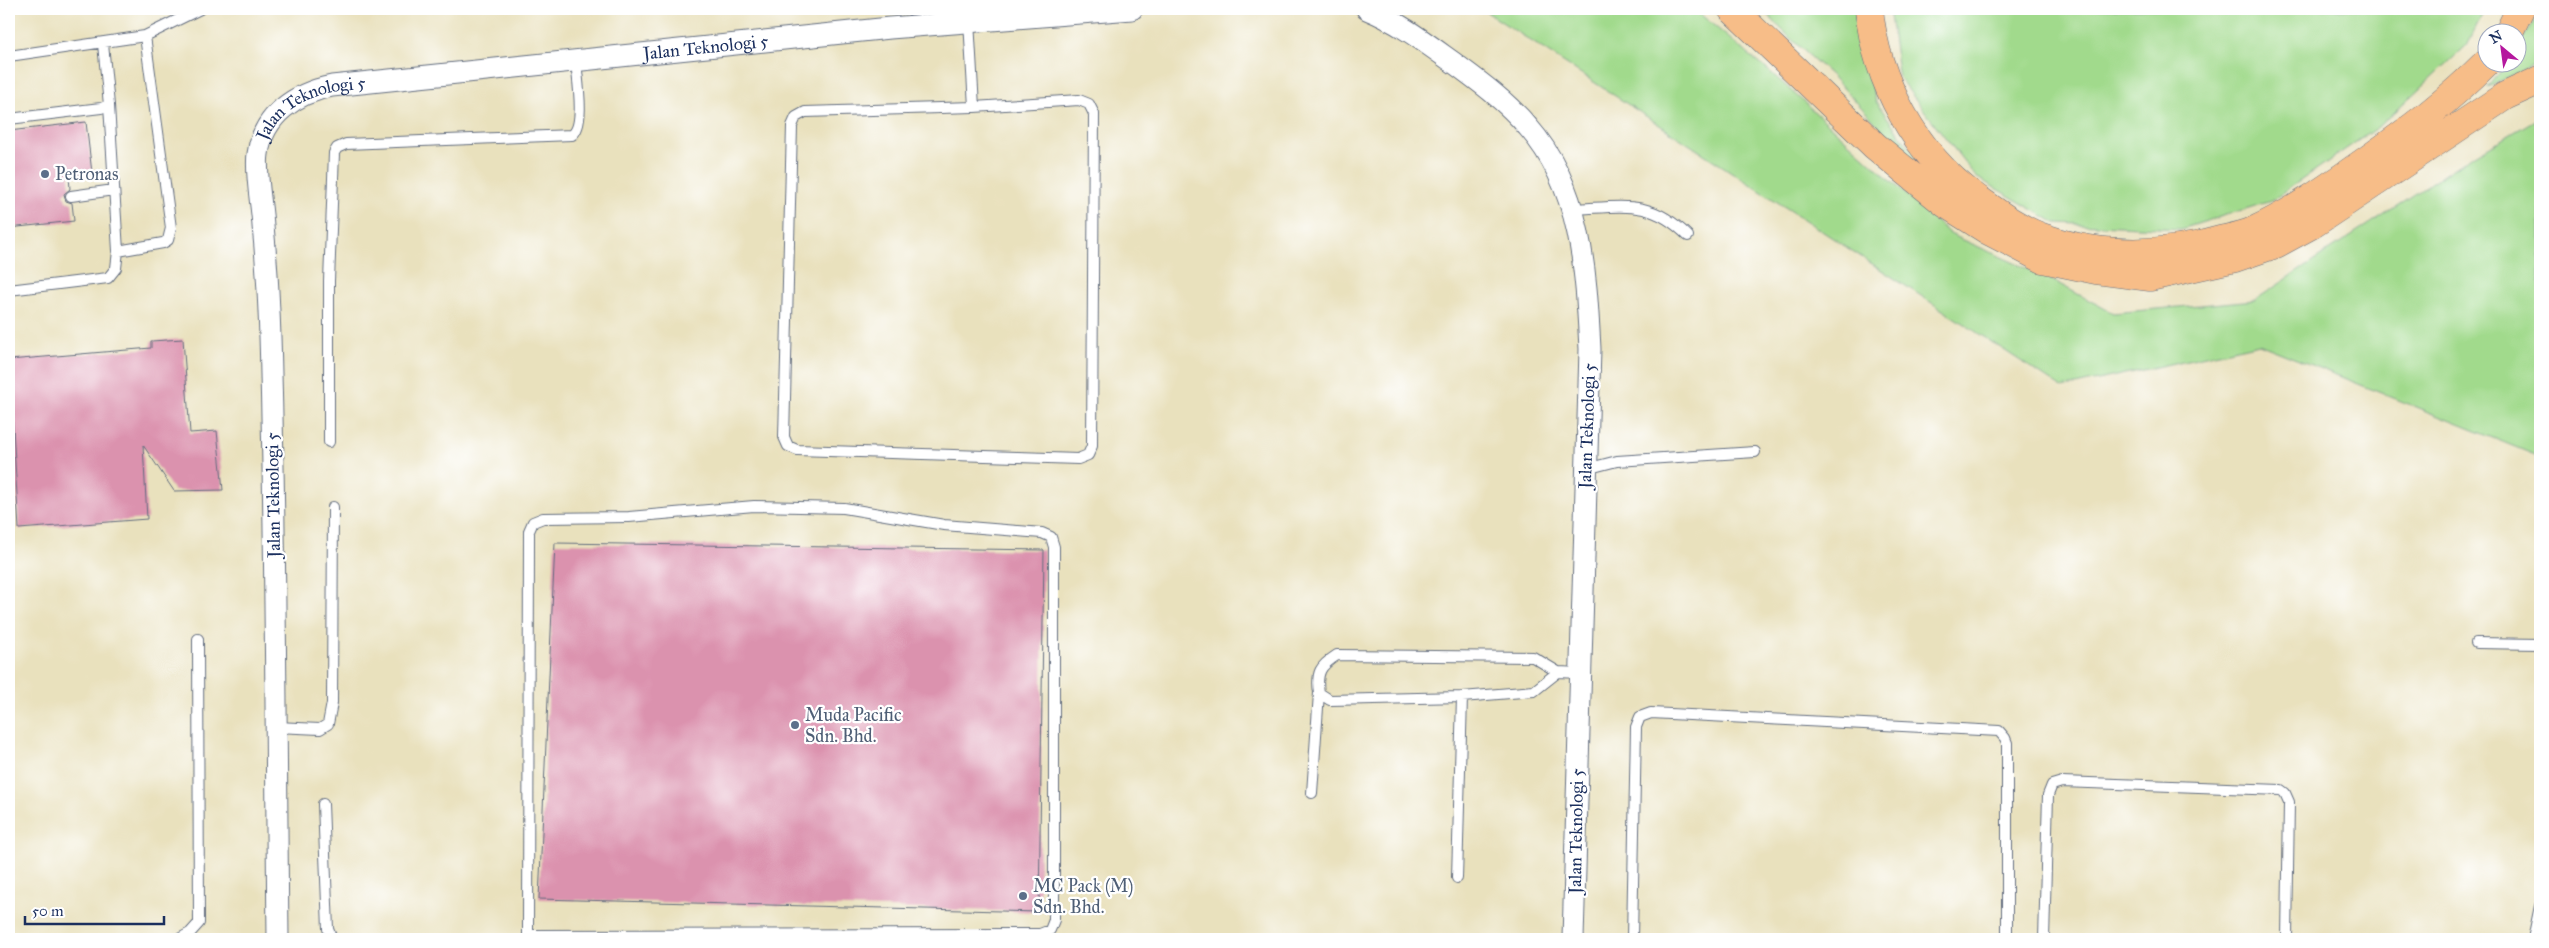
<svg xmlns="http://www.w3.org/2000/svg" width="2549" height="948" viewBox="0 0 2549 948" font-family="'IM FELL Great Primer',serif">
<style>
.green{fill:#a1da8c;stroke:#5e8475}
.building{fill:#db92ae}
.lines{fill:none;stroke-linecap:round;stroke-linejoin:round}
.service-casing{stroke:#636d7f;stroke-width:12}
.minor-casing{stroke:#636d7f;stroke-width:23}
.motorway-casing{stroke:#636d7f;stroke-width:29}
.service{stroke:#fff;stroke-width:10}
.minor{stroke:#fff;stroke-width:21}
.motorway{stroke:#f7bd88;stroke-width:28}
.service-dot{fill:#5c6f8a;stroke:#fff;stroke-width:2}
.labels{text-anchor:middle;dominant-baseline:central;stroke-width:4.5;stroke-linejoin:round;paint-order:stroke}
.street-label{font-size:18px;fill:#1b2f5e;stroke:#fff}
.service-label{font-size:18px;fill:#4e5e75;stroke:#fff;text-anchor:start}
</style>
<rect width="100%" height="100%" fill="#fff"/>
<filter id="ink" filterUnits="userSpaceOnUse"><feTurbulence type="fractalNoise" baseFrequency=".02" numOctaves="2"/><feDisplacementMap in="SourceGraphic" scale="10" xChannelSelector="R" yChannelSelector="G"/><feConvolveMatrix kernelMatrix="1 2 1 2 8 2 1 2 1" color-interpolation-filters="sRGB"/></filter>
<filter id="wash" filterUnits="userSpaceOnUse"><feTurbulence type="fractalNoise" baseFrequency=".0096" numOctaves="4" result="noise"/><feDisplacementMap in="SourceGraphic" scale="20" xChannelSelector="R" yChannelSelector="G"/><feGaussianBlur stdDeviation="1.12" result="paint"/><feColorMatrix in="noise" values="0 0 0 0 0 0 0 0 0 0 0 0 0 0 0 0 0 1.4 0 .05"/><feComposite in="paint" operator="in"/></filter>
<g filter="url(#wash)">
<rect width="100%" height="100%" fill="#e9e1bd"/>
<!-- green -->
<path class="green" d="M 1482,9 L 1694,9 L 1776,77 L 1950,234 L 2048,278 L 2113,313 L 2255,300 L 2463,162 L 2540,117 L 2540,457 L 2259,344 L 2062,388 Z
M 1762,9 L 1855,9 L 1856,26 L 1876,102 L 1924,167 L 1918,168 L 1832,76 L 1791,39 Z
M 1889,9 L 2485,9 L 2467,45 L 2382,124 L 2271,201 L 2181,229 L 2056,223 L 1976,177 L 1899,78 Z
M 2540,9 L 2540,61 L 2487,88 L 2506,63 L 2516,62 C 2516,40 2533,30 2540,9 Z"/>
<g id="blocks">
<!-- building -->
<path class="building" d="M 86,122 L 92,173 L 69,176 L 70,189 L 64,194 L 66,201 L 72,203 L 74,221 L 9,228 L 9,131 Z
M 183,339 L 190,433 L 217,431 L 223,490 L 174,491 L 143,445 L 147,519 L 19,529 L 9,360 L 151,348 L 151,341 Z
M 555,543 L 1044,550 L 1039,912 L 539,899 Z"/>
</g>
</g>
<g filter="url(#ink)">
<use href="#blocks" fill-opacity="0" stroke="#636d7f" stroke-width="1"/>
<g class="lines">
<!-- service casing -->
<g class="service-casing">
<path id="service" d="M 969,21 L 974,107
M 9,56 L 145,36 L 200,9
M 1079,100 L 1089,104 L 1094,114 L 1092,446 L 1088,455 L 1078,459 L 797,450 L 788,446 L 784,437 L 792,126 L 796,117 L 805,112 L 974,107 Z
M 9,119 L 101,108 L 109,105 L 103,44
M 71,196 L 114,190
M 1573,209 C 1622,207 1650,198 1688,236
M 118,251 L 163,243 L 168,240 L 171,228 L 145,36
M 9,290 L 108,278 L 116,268 L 118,251 L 109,105
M 329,442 L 329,281 L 334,153 L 337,148 L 346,144 L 572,135 C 586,125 577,78 576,60
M 1586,469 L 1617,461 L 1755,452
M 2476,643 L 2540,644
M 1558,672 L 1534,691 L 1462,697 L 1330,700 L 1319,693 C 1316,672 1320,666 1337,655 L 1533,657 L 1558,672 L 1580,673
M 276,727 L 320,729 L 328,724 L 332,703 L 333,507
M 1312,793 L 1319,693
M 323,804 L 328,929 L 332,939
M 1457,878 L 1462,697
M 528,935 L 1040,934 L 1050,930 L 1054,920 L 1054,547 L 1051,537 L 1042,533 L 944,525 L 844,508 L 754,506 L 629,517 L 543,518 L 533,522 L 529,531 L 528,935 L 528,939
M 179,939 L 190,933 L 199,923 L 198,639
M 1632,939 L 1636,727 L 1640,717 L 1651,713 L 1999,731 L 2005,738 L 2007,743 L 2007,939
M 2044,939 L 2048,795 L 2052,785 L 2062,782 L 2281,790 L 2285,793 L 2289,802 L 2287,939
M 2533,939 L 2540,906"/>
</g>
<!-- minor casing -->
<g class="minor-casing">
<g id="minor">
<path d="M 1367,9 C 1399,22 1426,43 1454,63 C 1480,82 1507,102 1528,127 C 1582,188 1586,272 1590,349 L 1573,939"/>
<path id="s1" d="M 278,939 C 276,751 276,562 271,374 C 270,324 268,275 263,226 C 262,206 255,172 258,154 C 263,115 296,93 332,86 L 890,28 L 1132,9"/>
</g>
</g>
<!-- motorway casing -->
<g class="motorway-casing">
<path id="motorway" d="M 1732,9 L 1875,146 L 1946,204 L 1987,230 L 2043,259 L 2096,270 L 2150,277 L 2235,258 L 2276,244 L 2313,224 L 2505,96 L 2540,80
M 1869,9 C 1876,81 1916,155 1975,197 C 1996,212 2020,230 2045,238 C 2103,258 2166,256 2224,239 C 2234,237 2245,235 2255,230 C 2293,212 2327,188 2361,164 C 2408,131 2446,103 2487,62
M 2509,32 L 2520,9"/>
</g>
<!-- service -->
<use href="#service" class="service"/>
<!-- minor -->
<use href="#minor" class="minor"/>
<!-- motorway -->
<use href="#motorway" class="motorway"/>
</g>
</g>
<!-- markers -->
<g class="service-dot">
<circle cx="45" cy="174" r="5"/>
<circle cx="795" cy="725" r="5"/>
<circle cx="1023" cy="896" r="5"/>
</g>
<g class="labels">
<!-- street labels -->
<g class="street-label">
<text stroke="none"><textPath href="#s1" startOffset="1269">Jalan Teknologi 5</textPath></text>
<text stroke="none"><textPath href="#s1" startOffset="864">Jalan Teknologi 5</textPath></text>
<text transform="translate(1587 426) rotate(-88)">Jalan Teknologi 5</text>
<text transform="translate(273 495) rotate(-91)">Jalan Teknologi 5</text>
<text transform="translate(1576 831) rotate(-89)">Jalan Teknologi 5</text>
</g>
<!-- service labels -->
<g class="service-label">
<text x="55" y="174">Petronas</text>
<text x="805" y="715">Muda Pacific<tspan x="805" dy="21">Sdn. Bhd.</tspan></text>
<text x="1033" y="886">MC Pack (M)<tspan x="1033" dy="21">Sdn. Bhd.</tspan></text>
</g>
</g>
<!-- margin -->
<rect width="2549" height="948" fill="none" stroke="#fff" stroke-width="30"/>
<!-- north arrow -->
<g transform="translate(2502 48) rotate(331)"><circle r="24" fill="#ffffff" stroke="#a4acbf"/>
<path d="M0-4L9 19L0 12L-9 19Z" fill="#b5179e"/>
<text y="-8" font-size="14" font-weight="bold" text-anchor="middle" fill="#1b2f5e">N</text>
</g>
<!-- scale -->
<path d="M25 916v8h139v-8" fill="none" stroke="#1b2f5e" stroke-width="2.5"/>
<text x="32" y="916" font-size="15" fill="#1b2f5e" stroke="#ffffff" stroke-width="4" paint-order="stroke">50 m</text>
</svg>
